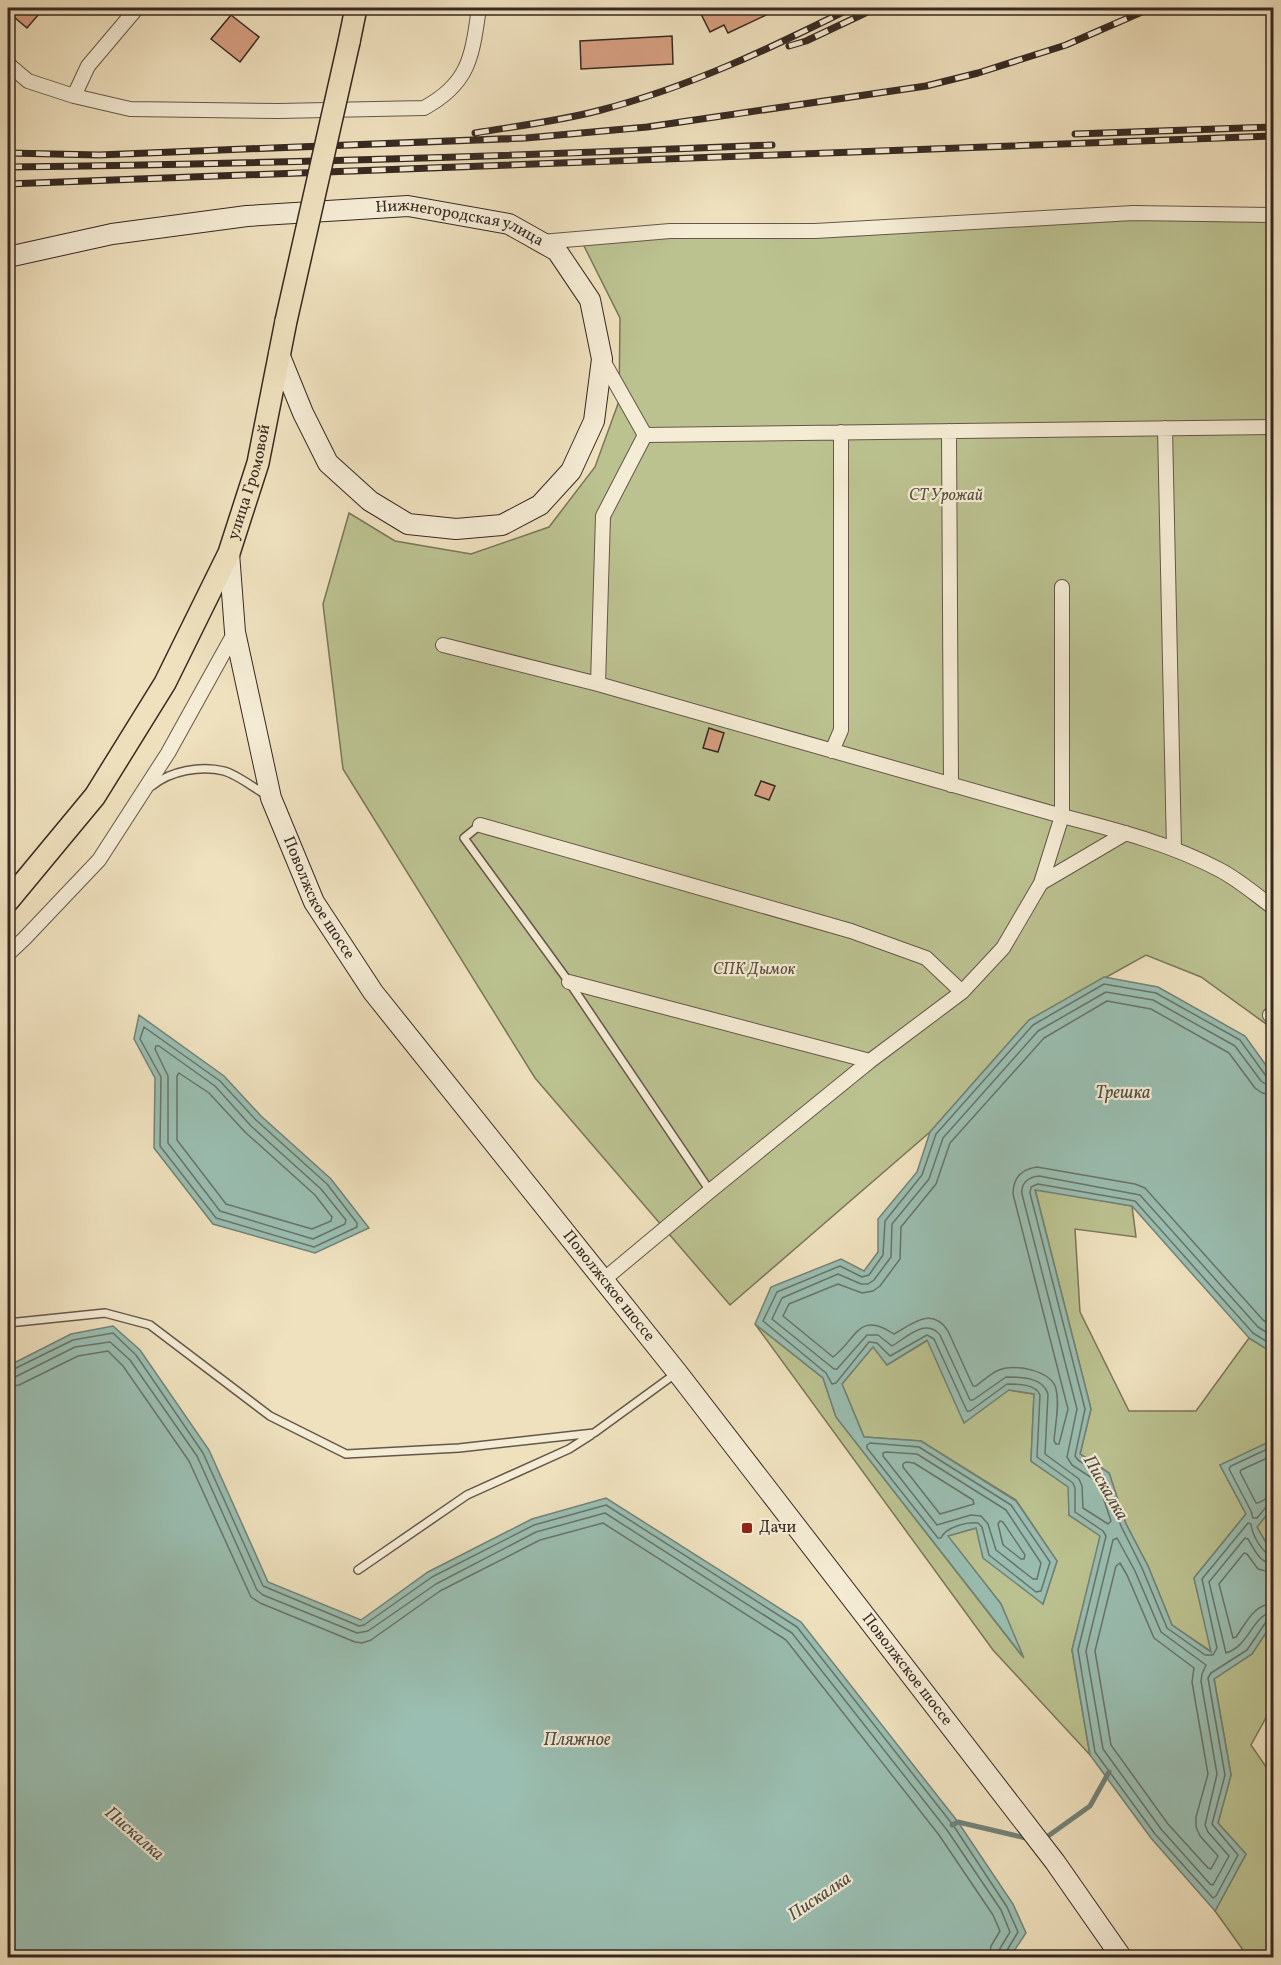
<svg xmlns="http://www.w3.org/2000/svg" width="1281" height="1965" viewBox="0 0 1281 1965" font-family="Vollkorn,serif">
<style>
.green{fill:#bbc290;stroke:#79765a;stroke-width:1.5}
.water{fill:#9abeb1;stroke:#728278;stroke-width:1.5}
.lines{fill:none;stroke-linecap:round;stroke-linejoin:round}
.shore{stroke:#68746a;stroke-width:1.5}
.stream{stroke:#728278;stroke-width:5}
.building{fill:#d69f80;stroke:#372923;stroke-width:1.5}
.service-casing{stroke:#65574a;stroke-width:10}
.minor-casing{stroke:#65574a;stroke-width:16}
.secondary-casing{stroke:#372923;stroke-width:22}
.primary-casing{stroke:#372923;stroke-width:24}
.service{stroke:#f5ecd5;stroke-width:7}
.minor{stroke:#f5ecd5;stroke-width:14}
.secondary{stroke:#f5ecd5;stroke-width:20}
.primary{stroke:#efe1be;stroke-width:21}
.rail-casing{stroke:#372923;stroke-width:7}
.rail{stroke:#f5ecd5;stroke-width:4.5;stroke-dasharray:14;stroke-linecap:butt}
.primary-bridge-casing{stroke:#372923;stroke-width:24;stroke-linecap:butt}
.primary-bridge{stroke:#efe1be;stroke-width:21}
.poi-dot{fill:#8f2418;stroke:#f5ecd5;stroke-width:2}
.labels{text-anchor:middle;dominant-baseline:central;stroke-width:4.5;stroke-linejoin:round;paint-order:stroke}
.street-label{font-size:16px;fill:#372923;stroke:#f5ecd5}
.park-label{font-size:16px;font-style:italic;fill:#584f3e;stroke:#f5ecd5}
.poi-label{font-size:16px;fill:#372923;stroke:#f5ecd5;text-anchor:start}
.water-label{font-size:18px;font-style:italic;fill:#504e46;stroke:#f5ecd5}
</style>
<rect width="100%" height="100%" fill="#efe1be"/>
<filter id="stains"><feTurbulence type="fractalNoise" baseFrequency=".00333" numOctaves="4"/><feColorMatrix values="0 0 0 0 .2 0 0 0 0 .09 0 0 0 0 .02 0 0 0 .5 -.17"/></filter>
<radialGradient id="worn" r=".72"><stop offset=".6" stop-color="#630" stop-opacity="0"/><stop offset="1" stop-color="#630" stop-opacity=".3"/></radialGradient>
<!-- green -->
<path class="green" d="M 1273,212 L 1273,1029 L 1201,977 L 1146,955 L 1029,1020 L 930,1132 L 730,1305 L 535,1078 L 343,769 L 323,604 L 349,513 L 395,541 L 471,554 L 549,527 L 595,467 L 619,401 L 620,318 L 581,240 Z
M 1035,1189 L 1132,1206 L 1136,1237 L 1075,1229 L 1080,1312 L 1129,1411 L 1196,1411 L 1249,1338 L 1273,1353 L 1273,1440 L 1220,1465 L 1246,1514 L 1194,1578 L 1212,1652 L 1172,1625 L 1148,1566 L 1126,1524 L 1109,1473 L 1080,1454 L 1091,1409 Z
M 755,1324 L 823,1378 L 836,1417 L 1022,1656 L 1001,1604 L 947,1536 L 976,1528 L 1043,1604 L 1057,1561 L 1016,1500 L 921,1441 L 864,1437 L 842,1384 L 873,1346 L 887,1365 L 928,1340 L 1009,1390 L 1034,1394 L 1031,1461 L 1069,1487 L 1069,1515 L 1101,1536 L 1072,1650 L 1090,1755 L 993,1650 Z
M 1273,1507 L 1273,1555 L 1257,1527 Z
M 1273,1622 L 1273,1705 L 1251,1745 L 1273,1777 L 1273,1957 L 1248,1957 L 1215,1911 L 1246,1854 L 1218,1823 L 1231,1775 L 1214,1678 L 1252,1654 Z"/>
<!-- water -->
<path class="water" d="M 1104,977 L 1158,987 L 1245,1036 L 1273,1075 L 1273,1353 L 1249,1338 L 1132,1206 L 1035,1190 L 1091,1409 L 1080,1454 L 1109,1473 L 1126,1524 L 1148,1566 L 1172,1625 L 1211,1652 L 1194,1578 L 1246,1514 L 1220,1465 L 1273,1440 L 1273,1507 L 1257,1527 L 1273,1555 L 1273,1622 L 1252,1654 L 1214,1679 L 1231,1775 L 1218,1823 L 1246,1854 L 1215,1911 L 1151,1838 L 1090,1755 L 1072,1650 L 1100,1536 L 1069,1515 L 1068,1487 L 1031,1461 L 1034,1394 L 1009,1390 L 964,1423 L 927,1340 L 887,1365 L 873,1347 L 842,1384 L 864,1437 L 921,1441 L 1016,1501 L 1057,1561 L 1043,1604 L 983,1558 L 976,1528 L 948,1536 L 1001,1604 L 1024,1658 L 836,1417 L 823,1378 L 755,1324 L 771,1287 L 841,1259 L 864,1271 L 878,1252 L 878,1219 L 917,1172 L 930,1132 L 1029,1020 Z
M 139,1015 L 224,1076 L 261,1116 L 331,1179 L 369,1228 L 315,1253 L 213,1224 L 154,1148 L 155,1078 L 134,1039 Z
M 113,1326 L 140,1350 L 209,1450 L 268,1582 L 361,1620 L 428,1572 L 532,1519 L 606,1498 L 801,1622 L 958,1822 L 1013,1904 L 1026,1933 L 1010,1957 L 8,1957 L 8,1366 L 71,1334 Z"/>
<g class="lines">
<!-- shore -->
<path class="shore" d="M 144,1027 L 220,1081 L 256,1120 L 327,1184 L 357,1223 L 357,1227 L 314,1247 L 216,1218 L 160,1146 L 161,1077 L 140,1039 Z
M 156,1046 L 159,1046 L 215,1086 L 251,1126 L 321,1189 L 346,1220 L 345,1224 L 313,1239 L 220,1211 L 168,1143 L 168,1076 L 155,1049 Z
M 179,1073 L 209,1093 L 245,1132 L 315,1195 L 332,1217 L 331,1221 L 312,1229 L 226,1204 L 177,1140 L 177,1076 Z
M 1274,1078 L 1266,1076 L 1240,1040 L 1156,993 L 1104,984 L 1033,1025 L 936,1134 L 922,1175 L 885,1221 L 883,1255 L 869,1275 L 862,1277 L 840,1266 L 777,1292 L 763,1321 L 826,1373 L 832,1384 L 836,1383 L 869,1342 L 877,1343 L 890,1356 L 927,1335 L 934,1339 L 967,1411 L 970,1411 L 1007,1384 C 1018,1384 1036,1384 1040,1395 L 1037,1457 L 1073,1483 L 1075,1488 L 1075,1512 L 1103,1531 L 1106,1536 L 1078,1650 L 1095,1752 L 1155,1834 L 1213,1898 L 1216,1896 L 1238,1855 L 1212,1824 L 1225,1775 L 1208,1678 L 1211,1673 L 1247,1650 L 1266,1622 L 1274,1620
M 1274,1086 L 1267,1085 L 1261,1081 L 1235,1046 L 1153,1000 L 1106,992 L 1038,1031 L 943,1138 L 929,1179 L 892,1224 L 891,1257 L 874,1280 L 868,1284 L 861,1284 L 838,1274 L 782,1298 L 772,1319 L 834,1369 L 837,1369 L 867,1335 L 878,1335 L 892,1346 C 906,1338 926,1317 940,1335 L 970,1400 L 973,1400 L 1006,1377 C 1021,1377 1043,1377 1048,1394 L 1045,1454 L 1079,1479 L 1082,1486 L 1083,1508 L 1108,1524 L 1111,1521 L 1098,1482 L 1072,1465 L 1067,1457 L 1077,1409 L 1022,1194 C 1021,1183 1028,1177 1039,1176 L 1140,1195 L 1258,1327 L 1274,1337
M 1274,1095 L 1262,1093 L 1255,1088 L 1229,1053 L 1151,1009 L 1107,1001 L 1044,1038 L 950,1143 L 936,1184 L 901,1227 L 900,1259 L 880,1286 L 873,1291 L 862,1293 L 838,1284 L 789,1304 L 783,1316 L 833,1357 C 857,1339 858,1310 894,1334 C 912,1324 932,1306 948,1331 L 973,1386 L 976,1386 C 984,1380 991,1373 999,1370 C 1015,1363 1052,1371 1056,1389 C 1060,1405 1055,1425 1054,1441 L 1056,1444 L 1059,1444 L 1068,1409 L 1013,1194 C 1013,1178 1022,1169 1037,1167 L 1135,1184 L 1145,1188 L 1263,1320 L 1274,1327
M 1274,1346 L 1253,1333 L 1135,1201 L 1038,1184 L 1031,1187 L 1030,1193 L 1085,1409 L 1075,1456 L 1078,1460 L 1104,1477 L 1121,1526 L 1142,1568 L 1167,1628 L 1205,1655 L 1213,1655 L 1217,1648 L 1202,1579 L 1248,1523 L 1251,1524 C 1252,1535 1263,1555 1274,1557
M 8,1371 L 12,1370 L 73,1340 L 113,1333 L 136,1355 L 203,1453 L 263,1586 L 359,1626 L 364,1625 L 432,1577 L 534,1525 L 606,1505 L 797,1627 L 953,1825 L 1007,1907 L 1018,1932 L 1006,1952 L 1005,1958
M 8,1378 L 15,1377 L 75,1347 L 110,1342 L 130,1360 L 197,1456 L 257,1590 L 263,1595 L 357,1633 L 368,1631 L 436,1584 L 536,1532 L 605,1513 L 792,1633 L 947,1830 L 1001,1910 L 1010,1932 L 999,1950 L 998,1958
M 8,1387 L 19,1385 L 78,1356 L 108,1351 L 123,1366 L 189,1461 L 251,1597 L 260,1603 L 355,1642 L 362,1643 L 371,1640 L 440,1591 L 540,1540 L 603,1523 L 786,1640 L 939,1835 L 993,1915 L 1000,1931 L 991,1946 L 989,1958
M 870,1443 L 919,1447 L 1011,1505 L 1050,1562 L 1041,1591 L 1036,1592 L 989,1555 L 982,1527 L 978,1523 C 966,1522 946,1527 941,1538 L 938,1538 L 867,1448 L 867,1445 Z
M 1274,1446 L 1231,1466 L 1229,1469 L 1251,1511 L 1253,1518 L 1257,1518 L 1267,1506 L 1274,1504
M 886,1452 L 917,1454 L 1006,1510 L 1041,1563 L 1037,1579 L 1033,1579 L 996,1550 L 988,1524 L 981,1516 L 971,1515 L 937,1525 L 883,1456 L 883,1453 Z
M 1274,1455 L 1241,1470 L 1240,1472 L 1256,1503 C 1261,1504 1266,1496 1274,1496
M 906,1462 L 914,1463 L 973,1500 L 974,1504 L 940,1514 L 903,1467 L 903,1464 Z
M 1000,1521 L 1003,1522 L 1025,1555 L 1024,1559 L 1021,1559 L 1003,1545 L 998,1524 Z
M 1117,1538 L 1135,1571 L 1161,1632 L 1206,1665 L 1202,1674 L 1201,1681 L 1217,1774 L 1205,1825 L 1208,1832 L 1229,1856 L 1213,1885 L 1210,1884 L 1161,1829 L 1103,1749 L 1086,1651 L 1113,1540 Z
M 1120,1563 L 1127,1575 L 1154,1638 L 1194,1668 L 1192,1682 L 1208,1774 L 1196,1817 L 1196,1827 L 1200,1836 L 1218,1856 L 1211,1869 L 1208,1868 L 1168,1824 L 1111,1745 L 1095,1651 L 1116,1566 Z
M 1274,1564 C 1259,1563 1255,1550 1248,1539 L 1245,1538 L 1209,1582 L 1226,1653 C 1250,1646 1252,1614 1274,1612
M 1274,1573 L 1258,1569 L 1247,1554 L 1244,1553 L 1219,1584 L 1233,1638 L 1236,1637 C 1246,1623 1254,1604 1274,1603"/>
<!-- stream -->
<path class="stream" d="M 952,1825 L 958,1822 L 1030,1839
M 1044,1839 L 1090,1806 L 1109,1772"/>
</g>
<!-- building -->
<path class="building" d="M 8,8 L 44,8 L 27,28 L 8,12 Z
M 698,8 L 781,8 L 728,33 L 724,25 L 710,32 Z
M 231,15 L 259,37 L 240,62 L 211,39 Z
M 672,36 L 673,64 L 581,69 L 580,41 Z
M 709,728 L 724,733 L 718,752 L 703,748 Z
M 761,781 L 775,786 L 769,800 L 755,795 Z"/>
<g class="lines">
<!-- service casing -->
<g class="service-casing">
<path id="service" d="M 152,786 C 170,771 201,765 224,771 C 236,774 254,788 265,794
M 480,825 L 464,838 L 569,982 L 710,1191
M 8,1323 L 105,1313 L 150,1325 L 270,1416 L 346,1454 L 459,1448 L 594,1433 L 675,1374
M 358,1570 L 467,1495 L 569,1449 L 591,1435"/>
</g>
<!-- minor casing -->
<g class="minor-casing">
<path id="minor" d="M 8,64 L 28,81 L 74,96 L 130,109 L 278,111 L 424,108 C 470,83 472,56 479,8
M 74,96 L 88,66 L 137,8
M 541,242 L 670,231 L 815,231 L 1133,213 L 1274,215
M 602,359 L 645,435 L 603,516 L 598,684 L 1062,816 C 1116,830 1171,844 1220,870 C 1239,880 1256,895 1274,908
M 1165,428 L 1174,849
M 949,431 L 951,785
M 645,435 L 1274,427
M 443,645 L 598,684
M 832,751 L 841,730 L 841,432
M 480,825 L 851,931 L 926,958 L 962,992
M 1041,883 L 1126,833
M 8,954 L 24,939 L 99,860 L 168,753 L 235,632
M 569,982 L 870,1061
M 1270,1015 L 1274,1012
M 602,1281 L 710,1191 L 870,1061 L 962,992 L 1003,948 L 1041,883 L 1062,816 L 1062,587"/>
</g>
<!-- secondary casing -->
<g class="secondary-casing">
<g id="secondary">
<path id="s1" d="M 8,257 L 112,234 L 247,216 L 408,206 L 509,224 L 557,251 L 590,300 L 602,359 L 594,421 L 571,471 L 540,505 L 502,525 L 456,529 L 408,524 L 370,501 L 328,463 L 303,413 L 279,354"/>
<path id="s2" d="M 229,553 L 235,632 L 271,798 L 314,902 L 373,992 L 677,1372 L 1055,1862 L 1122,1958"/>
</g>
</g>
<!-- primary casing -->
<g class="primary-casing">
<g id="primary">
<path d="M 349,42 L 356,8"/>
<path id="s3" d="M 8,901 L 95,796 L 165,683 L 229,553 L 258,463 L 286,321"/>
</g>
</g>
<!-- service -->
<use href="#service" class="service"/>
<!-- minor -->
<use href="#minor" class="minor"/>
<!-- secondary -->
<use href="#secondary" class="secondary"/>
<!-- primary -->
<use href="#primary" class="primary"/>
<!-- rail casing -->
<g class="rail-casing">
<path id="rail" d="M 789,46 L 806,41 L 876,8
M 475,133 C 517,126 560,121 601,110 C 689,87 771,48 851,8
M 1075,134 L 1274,127
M 8,153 L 99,155 L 245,149 L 526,138 L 647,127 L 926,86 L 978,73 L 1066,45 L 1151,8
M 8,167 C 263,164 517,156 772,145
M 8,184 L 1274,136"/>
</g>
<!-- rail -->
<use href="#rail" class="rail"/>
<!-- primary-bridge casing -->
<g class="primary-bridge-casing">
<path id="primary-bridge" d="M 286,321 L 349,42"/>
</g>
<!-- primary-bridge -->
<use href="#primary-bridge" class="primary-bridge"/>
</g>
<!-- markers -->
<rect class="poi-dot" x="741" y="1522" width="12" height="12" rx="3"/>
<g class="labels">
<!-- street labels -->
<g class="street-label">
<text stroke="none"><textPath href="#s1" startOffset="458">Нижнегородская улица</textPath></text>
<text stroke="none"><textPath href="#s3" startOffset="488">улица Громовой</textPath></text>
<text stroke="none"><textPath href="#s2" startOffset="360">Поволжское шоссе</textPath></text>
<text stroke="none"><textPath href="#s2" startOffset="846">Поволжское шоссе</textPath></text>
<text stroke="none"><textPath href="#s2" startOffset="1332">Поволжское шоссе</textPath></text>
</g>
<!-- park labels -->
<g class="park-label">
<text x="946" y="496">СТ Урожай</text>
<text x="754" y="970">СПК Дымок</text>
</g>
<!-- poi labels -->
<g class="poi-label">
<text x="759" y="1528">Дачи</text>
</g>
<!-- water labels -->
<g class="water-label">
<text x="1123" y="1093">Трешка</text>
<text transform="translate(1105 1488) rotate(60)">Пискалка</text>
<text x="577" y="1740">Пляжное</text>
<text transform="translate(134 1834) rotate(41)">Пискалка</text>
<text transform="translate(820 1897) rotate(-34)">Пискалка</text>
</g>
</g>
<!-- margin -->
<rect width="1281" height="1965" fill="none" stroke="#efe1be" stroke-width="30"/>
<rect x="9" y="9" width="1263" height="1947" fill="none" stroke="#372923" stroke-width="3"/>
<rect x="15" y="15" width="1251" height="1935" fill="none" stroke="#372923" stroke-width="1.5"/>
<rect width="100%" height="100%" filter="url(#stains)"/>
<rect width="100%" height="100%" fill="url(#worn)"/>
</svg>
